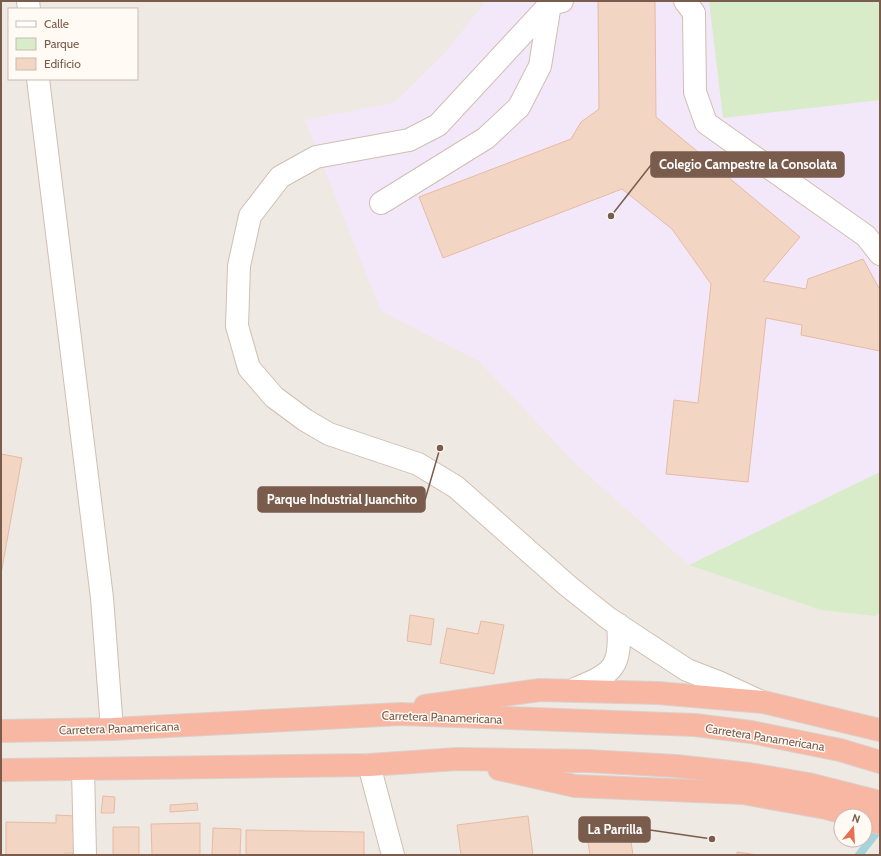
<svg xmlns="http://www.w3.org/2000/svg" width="881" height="856" viewBox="0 0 881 856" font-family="Cabin,sans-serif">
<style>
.industrial{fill:#efe9e4;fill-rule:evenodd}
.education{fill:#f3e8fa}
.green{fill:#d8ecc9}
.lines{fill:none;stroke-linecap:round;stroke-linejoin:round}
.stream{stroke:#a5d3da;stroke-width:8}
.building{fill:#f3d5c3;stroke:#e6bba3}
.minor-casing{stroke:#d1beb0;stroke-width:24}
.highway-casing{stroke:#dad1cd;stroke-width:24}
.minor{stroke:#fff;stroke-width:22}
.highway{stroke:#f7b7a3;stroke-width:22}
.labels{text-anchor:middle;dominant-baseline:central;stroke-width:3;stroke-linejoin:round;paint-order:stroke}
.street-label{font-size:12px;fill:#7a5c4d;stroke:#fffaf3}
.leader{fill:none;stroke:#7a5c4d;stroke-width:1.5}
.callout-dot{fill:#7a5c4d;stroke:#fffaf3;stroke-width:1.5}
.callout{fill:#7a5c4d;stroke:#7a5c4d;stroke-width:1.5}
.callout-label{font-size:13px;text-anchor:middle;font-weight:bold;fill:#fff}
</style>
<rect width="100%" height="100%" fill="#fdf6ec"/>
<!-- industrial -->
<path class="industrial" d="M 1,1 L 880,1 L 880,855 L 1,855 ZM 9,9 L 137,9 L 137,79 L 9,79 ZM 841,816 L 865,816 L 865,840 L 841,840 Z"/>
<!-- education -->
<path class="education" d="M 486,1 L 880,1 L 880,472 L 689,565 L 574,462 L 479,361 L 381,311 L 305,120 L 394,103 L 446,52 Z"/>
<!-- green -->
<path class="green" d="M 709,1 L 880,1 L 880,100 L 723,118 Z
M 880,472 L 880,613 L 875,616 L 821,610 L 689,565 Z"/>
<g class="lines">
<!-- stream -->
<path class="stream" d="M 859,855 L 880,828"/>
</g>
<!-- building -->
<path class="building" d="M 598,1 L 655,1 L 656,117 L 800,237 L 763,281 L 806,289 L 808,279 L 863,259 L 880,290 L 880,351 L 801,335 L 802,325 L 766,318 L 748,482 L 666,474 L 674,400 L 698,403 L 711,284 L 672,229 L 622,189 L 443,258 L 419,197 L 571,139 L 581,122 L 599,109 Z
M 1,454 L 22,458 L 1,574 Z
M 410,615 L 434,619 L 431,645 L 407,641 Z
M 481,621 L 504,625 L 494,674 L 440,663 L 447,628 L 478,634 Z
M 103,796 L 115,797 L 114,813 L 101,813 Z
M 197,803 L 198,810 L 170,812 L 170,805 Z
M 56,815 L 76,816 L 76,853 L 65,853 L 65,855 L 6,855 L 6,822 L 56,823 Z
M 528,816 L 533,855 L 461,855 L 457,825 Z
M 200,823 L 200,855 L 152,855 L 151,824 Z
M 113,827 L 139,827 L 139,855 L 113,855 Z
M 213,828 L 241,829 L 240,855 L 212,855 Z
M 246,830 L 364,832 L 364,855 L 246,855 Z
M 630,835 L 633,855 L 590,855 L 588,842 Z
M 737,852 L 758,855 L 737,855 Z"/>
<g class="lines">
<!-- minor casing -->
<g class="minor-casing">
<path id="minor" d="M 28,1 L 29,9
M 562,1 L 550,4 L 438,125 L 409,140 L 316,157 L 280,177 L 250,216 L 239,266 L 237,326 L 249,368 L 274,397 L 305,420 L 329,434 L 418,464 L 456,487 L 568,586 L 608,618 L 638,638 L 687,670 L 718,682 L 759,701
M 685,1 L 694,13 L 695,92 L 706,123 L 866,236 L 880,254
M 38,79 L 102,598 L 112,729
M 381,203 L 486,138 L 519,107 L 540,66 L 550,4
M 575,689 C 613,673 622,668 618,624
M 369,765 L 393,855
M 83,769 L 85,855"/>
</g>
<!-- highway casing -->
<g class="highway-casing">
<path id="highway" d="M 425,706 L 540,690 L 658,693 L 763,702 L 880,730
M 1,731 L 112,729 L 401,714 L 695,725 L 751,732 L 840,750 L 880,762
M 499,769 L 575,786 L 743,793 L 826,808 L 856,816
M 1,770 L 369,765 L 457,759 L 588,761 L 676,766 L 749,774 L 808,784 L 880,802
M 865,818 L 880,823"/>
</g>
<!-- minor -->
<use href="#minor" class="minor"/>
<!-- highway -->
<use href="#highway" class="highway"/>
</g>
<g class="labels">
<!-- street labels -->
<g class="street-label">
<text transform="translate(442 717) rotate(2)">Carretera Panamericana</text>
<text transform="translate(119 728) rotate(-2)">Carretera Panamericana</text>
<text transform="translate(765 737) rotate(9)">Carretera Panamericana</text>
</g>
</g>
<!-- callouts -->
<path class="leader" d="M611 216L651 165M440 448L425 500M712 839L650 830"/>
<g class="callout-dot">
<circle cx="611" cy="216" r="4"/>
<circle cx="440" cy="448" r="4"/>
<circle cx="712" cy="839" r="4"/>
</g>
<g class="callout">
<rect x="651" y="152" width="193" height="25" rx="4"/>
<rect x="258" y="487" width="167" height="25" rx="4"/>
<rect x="579" y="817" width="71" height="25" rx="4"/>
</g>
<g class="callout-label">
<text x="748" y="169">Colegio Campestre la Consolata</text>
<text x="342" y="504">Parque Industrial Juanchito</text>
<text x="615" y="834">La Parrilla</text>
</g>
<!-- border -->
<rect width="881" height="856" fill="none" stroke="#7a5c4d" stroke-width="4"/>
<!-- legend -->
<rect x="8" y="8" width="130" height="72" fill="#fffaf3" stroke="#cabbb1"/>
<rect x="16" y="21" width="20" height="6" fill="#ffffff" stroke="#cabbb1"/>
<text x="44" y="28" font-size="12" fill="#7a5c4d">Calle</text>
<rect x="16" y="38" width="20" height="12" fill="#d8ecc9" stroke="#cabbb1"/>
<text x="44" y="48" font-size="12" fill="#7a5c4d">Parque</text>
<rect x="16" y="58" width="20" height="12" fill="#f3d5c3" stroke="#cabbb1"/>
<text x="44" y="68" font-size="12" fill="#7a5c4d">Edificio</text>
<!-- north arrow -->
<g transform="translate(853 828) rotate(18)"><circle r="19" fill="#fffaf3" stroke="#cabbb1"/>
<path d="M0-3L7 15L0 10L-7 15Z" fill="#e76f51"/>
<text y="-6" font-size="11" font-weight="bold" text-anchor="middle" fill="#7a5c4d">N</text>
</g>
</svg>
